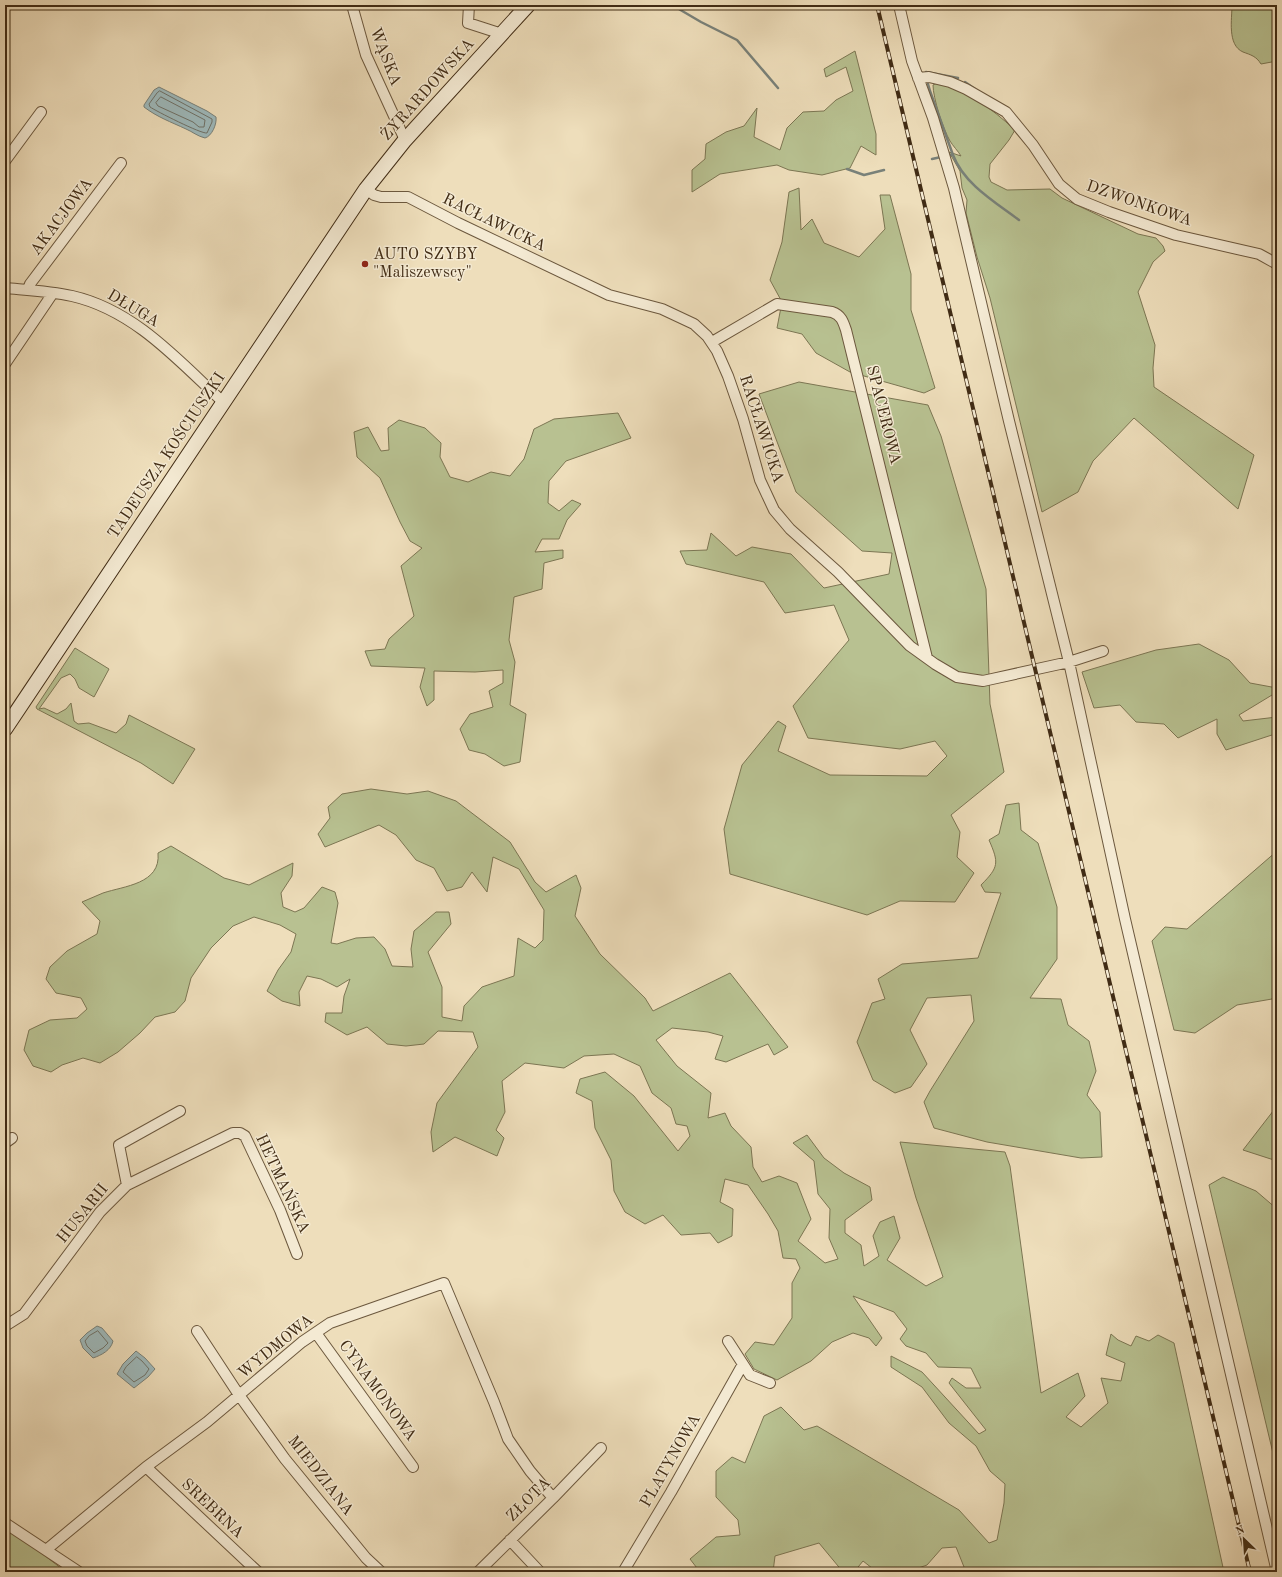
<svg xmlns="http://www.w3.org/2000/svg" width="1282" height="1577" viewBox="0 0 1282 1577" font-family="'Old Standard TT',serif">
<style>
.green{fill:#b8c191;stroke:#7c7653}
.water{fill:#9eb9bb;stroke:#798179}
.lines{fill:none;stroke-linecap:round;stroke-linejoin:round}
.shore{stroke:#707268;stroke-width:1}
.stream{stroke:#798179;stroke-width:2.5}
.minor-casing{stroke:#6c583e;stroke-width:12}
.secondary-casing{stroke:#412c15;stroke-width:16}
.minor{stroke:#f4ead3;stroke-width:10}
.secondary{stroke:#f4ead3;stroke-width:14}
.rail-casing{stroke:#412c15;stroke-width:4}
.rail{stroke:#f4ead3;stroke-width:2.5;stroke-dasharray:8;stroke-linecap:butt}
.poi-dot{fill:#8f2418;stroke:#f4ead3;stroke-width:1.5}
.labels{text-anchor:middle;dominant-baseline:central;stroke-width:3;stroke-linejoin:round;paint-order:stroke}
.street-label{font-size:16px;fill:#412c15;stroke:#f4ead3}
.poi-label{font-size:16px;fill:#412c15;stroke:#f4ead3;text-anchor:start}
</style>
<rect width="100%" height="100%" fill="#eedebb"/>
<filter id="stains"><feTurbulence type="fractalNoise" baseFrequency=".005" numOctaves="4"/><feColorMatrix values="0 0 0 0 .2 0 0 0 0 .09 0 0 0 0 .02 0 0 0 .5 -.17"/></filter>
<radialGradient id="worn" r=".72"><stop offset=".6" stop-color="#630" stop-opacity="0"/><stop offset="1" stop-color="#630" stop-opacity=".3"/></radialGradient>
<!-- green -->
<path class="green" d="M 1232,5 L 1277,5 L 1277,12 L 1275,13 L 1274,37 L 1277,43 L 1277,61 L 1261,64 C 1256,56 1251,55 1243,52 C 1227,45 1232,19 1232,5 Z
M 855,51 L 876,134 L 876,155 L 861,146 L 850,168 L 822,175 L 789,170 L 777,165 L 720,174 L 692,192 L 692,170 L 705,159 L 706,144 L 726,132 L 744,126 L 757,108 L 754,137 L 780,150 L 787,128 L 803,112 L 824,111 L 836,100 L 853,91 L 846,67 L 826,77 L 824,69 Z
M 937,83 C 970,93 990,107 1015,130 L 1009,140 L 990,164 L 989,177 L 991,182 L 1007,190 L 1050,189 L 1062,198 L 1138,234 L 1156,238 L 1163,246 L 1165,251 L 1153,262 L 1138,292 L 1155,345 L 1153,368 L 1154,387 L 1254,455 L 1238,509 L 1134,418 L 1093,461 L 1078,492 L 1042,512 L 990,298 L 977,257 L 966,213 L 967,200 L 962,188 L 960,171 L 949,152 L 961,156 C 958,151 953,146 950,141 C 943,129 933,98 933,85 Z
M 799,188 L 801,230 L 812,219 L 824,243 L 859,257 L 885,229 L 880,195 L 890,195 L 911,274 L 911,310 L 935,388 L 924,393 L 850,372 L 816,353 L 802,334 L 777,328 L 782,302 L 770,280 L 782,242 L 789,192 Z
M 799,382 L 928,405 L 941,436 L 986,589 L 990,704 L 1004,772 L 951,815 L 960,832 L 957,857 L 974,873 L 955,902 L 900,901 L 867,915 L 730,874 L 724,829 L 742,765 L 778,721 L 786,726 L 778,751 L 830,775 L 927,776 L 947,756 L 935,741 L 900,749 L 808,738 L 793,706 L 849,640 L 834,605 L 785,613 L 764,582 L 686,564 L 680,551 L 707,550 L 711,533 L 736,556 L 752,547 L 791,554 L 824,588 L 889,574 L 892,553 L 862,551 L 796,492 L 759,394 Z
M 618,413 L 631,438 L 566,461 L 549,481 L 548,503 L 559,511 L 572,500 L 581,504 L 567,520 L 559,539 L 542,539 L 535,552 L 563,550 L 563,558 L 544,563 L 542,589 L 514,597 L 509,640 L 515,662 L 510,705 L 526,714 L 520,762 L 504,766 L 485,754 L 469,750 L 460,729 L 470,714 L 493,707 L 489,691 L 503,683 L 503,670 L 475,672 L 434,671 L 434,700 L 427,706 L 420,687 L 425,668 L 371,666 L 365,651 L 385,649 L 389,639 L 414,616 L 401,566 L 422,548 L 410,541 L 400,522 L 380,478 L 357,457 L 354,432 L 368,427 L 381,451 L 389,450 L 388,428 L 399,420 L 425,428 L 441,443 L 440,457 L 450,477 L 468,482 L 491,472 L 510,476 L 524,459 L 534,429 L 554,419 Z
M 1199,644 L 1229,660 L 1250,683 L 1277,688 L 1277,692 L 1239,715 L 1243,721 L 1277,717 L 1277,732 L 1275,734 L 1226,750 L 1217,734 L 1217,719 L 1178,738 L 1164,724 L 1136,722 L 1120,705 L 1094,708 L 1082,672 L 1156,650 Z
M 75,648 L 109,669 L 94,697 L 79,688 L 75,679 L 70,674 L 61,678 L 39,709 L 44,708 L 57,714 L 66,709 L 71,703 L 74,721 L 78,724 L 89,723 L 116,733 L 126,724 L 129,715 L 195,749 L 173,784 L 141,763 L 37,709 L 36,707 Z
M 371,789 L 407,794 L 428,791 L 456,801 L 510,842 L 535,882 L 546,892 L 576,875 L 581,888 L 575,916 L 600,954 L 645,998 L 653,1011 L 730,973 L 788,1047 L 774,1055 L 768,1044 L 726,1062 L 715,1059 L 723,1036 L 708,1032 L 672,1028 L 656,1040 L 677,1066 L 711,1093 L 708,1118 L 725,1113 L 731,1126 L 751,1147 L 753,1167 L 762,1182 L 779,1176 L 797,1183 L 811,1219 L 798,1241 L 825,1263 L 838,1259 L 829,1238 L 830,1209 L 818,1194 L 814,1161 L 793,1143 L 807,1135 L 824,1158 L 844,1173 L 870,1187 L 872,1200 L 845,1220 L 845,1233 L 861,1245 L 864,1266 L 879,1256 L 873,1236 L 880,1222 L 894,1216 L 900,1238 L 887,1260 L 926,1286 L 943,1277 L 916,1198 L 900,1142 L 1005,1152 L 1010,1166 L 1041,1393 L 1078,1373 L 1085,1396 L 1066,1417 L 1081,1427 L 1108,1403 L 1101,1378 L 1121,1381 L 1125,1363 L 1106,1355 L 1111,1334 L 1118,1340 L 1131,1346 L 1136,1336 L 1149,1341 L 1158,1335 L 1174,1343 L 1224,1572 L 966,1572 L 956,1547 L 942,1548 L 927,1565 L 907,1572 L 877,1572 L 863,1561 L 854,1572 L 843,1572 L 819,1543 L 775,1556 L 773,1572 L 700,1572 L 690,1559 L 716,1537 L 740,1535 L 738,1520 L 716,1497 L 716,1471 L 732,1457 L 745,1463 L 764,1416 L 781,1407 L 804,1430 L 817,1426 L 959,1510 L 989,1543 L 997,1540 L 1004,1503 L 1005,1484 L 990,1471 L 976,1446 L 949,1423 L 922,1387 L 891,1367 L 891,1356 L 922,1372 L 979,1434 L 986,1430 L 949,1383 L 952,1378 L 966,1388 L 981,1388 L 971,1368 L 938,1367 L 926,1353 L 906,1346 L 900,1339 L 907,1329 L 894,1312 L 853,1296 L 882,1338 L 876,1346 L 869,1338 L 853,1333 L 832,1342 L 811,1361 L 777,1380 L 754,1369 L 745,1354 L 755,1342 L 774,1345 L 792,1318 L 792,1283 L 800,1268 L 796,1259 L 783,1258 L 778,1231 L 768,1214 L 748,1185 L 725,1179 L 720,1202 L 733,1209 L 732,1236 L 718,1243 L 710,1233 L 681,1235 L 663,1215 L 645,1224 L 625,1212 L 614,1191 L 611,1160 L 595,1128 L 592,1101 L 576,1093 L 580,1079 L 605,1072 L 634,1096 L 678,1151 L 690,1136 L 687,1126 L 676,1124 L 671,1108 L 652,1093 L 640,1066 L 614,1054 L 584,1056 L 564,1068 L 525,1063 L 502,1081 L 505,1112 L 496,1130 L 504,1138 L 497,1156 L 455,1137 L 433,1152 L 431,1132 L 437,1103 L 478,1047 L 473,1032 L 438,1031 L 424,1044 L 406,1046 L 387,1044 L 367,1027 L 347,1035 L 325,1022 L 326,1013 L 342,1013 L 344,996 L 350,979 L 337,987 L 321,979 L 307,976 L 299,992 L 300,1006 L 282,1001 L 267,991 L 278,970 L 291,952 L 296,934 L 280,925 L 254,917 L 233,926 L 211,948 L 191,978 L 185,1001 L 175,1012 L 155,1017 L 140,1033 L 118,1052 L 100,1063 L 83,1058 L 62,1065 L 51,1072 L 33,1066 L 24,1050 L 29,1030 L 50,1020 L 77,1018 L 87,1009 L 81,998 L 56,993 L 46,979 L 50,967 L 67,951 L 97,934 L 100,921 L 82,902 C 89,899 96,896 103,893 C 124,886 161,884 158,853 L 171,846 L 224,878 L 249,885 L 293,863 L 292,876 L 281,893 L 283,907 L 295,912 L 304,908 L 322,887 L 335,892 L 338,903 L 331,943 L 337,944 L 356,938 L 374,937 L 385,949 L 392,966 L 413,967 L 411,949 L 414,931 L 436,912 L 449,912 L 451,924 L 428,952 L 442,987 L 442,1017 L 462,1021 L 464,1006 L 482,987 L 514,976 L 518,938 L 535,948 L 543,940 L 544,910 L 519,869 L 493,857 L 487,892 L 472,872 L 462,887 L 447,891 L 434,868 L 416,860 L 396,835 L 379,825 L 325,847 L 318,834 L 330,818 L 328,807 L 342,794 Z
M 1019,803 L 1021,830 L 1038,843 L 1057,907 L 1057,959 L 1030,998 L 1061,999 L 1068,1025 L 1089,1041 L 1096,1071 L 1087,1095 L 1100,1112 L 1102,1157 L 1081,1158 L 987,1142 L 934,1128 L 924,1102 L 930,1091 L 974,1021 L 971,995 L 927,998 L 910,1030 L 927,1064 L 911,1087 L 895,1093 L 873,1080 L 857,1042 L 872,1003 L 885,999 L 878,979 L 902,964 L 978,958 L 1001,893 L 985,892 L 981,885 C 999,867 999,863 989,840 L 999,834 L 1006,805 Z
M 1277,851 L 1277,988 L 1272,999 L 1237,1005 L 1195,1033 L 1174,1030 L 1152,941 L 1165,927 L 1187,929 Z
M 1277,1106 L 1277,1161 L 1243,1150 Z
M 1223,1177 L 1256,1191 L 1277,1209 L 1277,1470 L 1209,1185 Z
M 5,1525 L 66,1572 L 5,1572 Z"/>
<!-- water -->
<path class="water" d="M 159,87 L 207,111 L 216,117 C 217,124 212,136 205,138 C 197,136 193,132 186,129 C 171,122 157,117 144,107 L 144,105 L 154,90 Z
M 97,1326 L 102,1328 L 113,1341 C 111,1350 102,1355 93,1358 L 83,1348 L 80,1340 L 87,1333 Z
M 136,1351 L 145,1358 L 155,1369 L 148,1377 L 134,1388 L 117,1374 L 123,1364 Z"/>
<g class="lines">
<!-- shore -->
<path class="shore" d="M 160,91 L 212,119 L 212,122 L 207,133 C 201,134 156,111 150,107 L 149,104 L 157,93 Z
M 161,97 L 205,120 L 204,127 L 199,127 L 193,122 L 158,106 L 156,103 Z
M 98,1331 L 108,1343 L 103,1348 L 94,1353 L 87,1346 L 85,1341 L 89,1336 Z
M 137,1357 L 142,1361 L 149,1369 L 145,1375 L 134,1382 L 123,1372 L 126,1367 Z"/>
<!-- stream -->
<path class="stream" d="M 672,5 L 701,22 L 737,40 L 778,88
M 926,72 L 958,78
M 965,82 L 975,89
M 928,84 L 930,91 L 953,155
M 951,155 L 953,155 C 964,184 995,202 1019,220
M 932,159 L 941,157
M 847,169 L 864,175 L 884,170"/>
<!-- minor casing -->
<g class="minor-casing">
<path id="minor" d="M 352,5 L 366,55 L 405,140
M 469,5 L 468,23 L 502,34
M 899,5 L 912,61 L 933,118 L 954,188 L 1009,421 L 1069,662 L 1125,919 L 1277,1572
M 918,78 L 929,77 L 950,82 L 966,89 L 1006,112 L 1033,145 L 1059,184 L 1077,199 L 1109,212 L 1176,235 L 1259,254 L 1277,264
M 5,161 L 41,112
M 366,189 L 374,195 L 381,197 L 408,197 L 458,223 L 609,295 L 662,309 L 694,324 L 707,336 L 717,351 L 728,376 L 743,419 L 760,480 L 774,510 L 790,529 L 838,572 L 910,646 L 935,664 L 957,677 L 983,681 L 1069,662 L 1103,651
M 5,288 C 27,290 50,291 72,296 C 134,310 178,360 223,402
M 28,290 L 30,284 L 121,163
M 712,342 L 777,304 L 832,312 C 841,315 843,321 846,330 L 927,658
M 5,364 L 53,293
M 5,1143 L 12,1138
M 127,1185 L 119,1145 L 180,1111
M 5,1326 L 24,1314 L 100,1212 L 127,1185 L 233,1133 L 240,1133 L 245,1136 L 280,1210 L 297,1254
M 197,1331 L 239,1395 L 285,1459 L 366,1558 L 381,1572
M 316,1333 L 413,1467
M 728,1341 L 750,1375 L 770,1383
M 146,1467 L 258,1572
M 5,1523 L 79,1572
M 510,1540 L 540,1572
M 46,1550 L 146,1467 L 207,1422 L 302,1342 L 330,1323 L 444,1283 L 494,1402 L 508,1439 L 530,1471 L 553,1498
M 478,1572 L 553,1498 L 601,1448
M 623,1572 L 671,1492 L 743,1364"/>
</g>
<!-- secondary casing -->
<g class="secondary-casing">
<path id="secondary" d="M 5,729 L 366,189 L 405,140 L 528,5"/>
</g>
<!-- minor -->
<use href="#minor" class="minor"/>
<!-- secondary -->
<use href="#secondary" class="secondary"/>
<!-- rail casing -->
<g class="rail-casing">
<path id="rail" d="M 877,5 L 1250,1572"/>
</g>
<!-- rail -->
<use href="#rail" class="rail"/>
</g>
<!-- markers -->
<circle class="poi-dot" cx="365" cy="264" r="4"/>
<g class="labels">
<!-- street labels -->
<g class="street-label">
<text transform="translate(385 57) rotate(69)">WĄSKA</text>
<text transform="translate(428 90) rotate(-48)">ŻYRARDOWSKA</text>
<text transform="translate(1139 204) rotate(19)">DZWONKOWA</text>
<text transform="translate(62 217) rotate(-53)">AKACJOWA</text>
<text transform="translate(494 223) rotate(26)">RACŁAWICKA</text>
<text transform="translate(133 309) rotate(31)">DŁUGA</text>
<text transform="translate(883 415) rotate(76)">SPACEROWA</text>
<text transform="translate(761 429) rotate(72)">RACŁAWICKA</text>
<text transform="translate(167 456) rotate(-56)">TADEUSZA KOŚCIUSZKI</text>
<text transform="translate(282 1184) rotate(65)">HETMAŃSKA</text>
<text transform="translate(83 1214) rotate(-51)">HUSARII</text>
<text transform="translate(276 1347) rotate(-39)">WYDMOWA</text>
<text transform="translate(377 1391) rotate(54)">CYNAMONOWA</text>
<text transform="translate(671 1461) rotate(-60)">PLATYNOWA</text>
<text transform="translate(320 1476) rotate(52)">MIEDZIANA</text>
<text transform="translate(529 1500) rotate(-45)">ZŁOTA</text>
<text transform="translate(212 1509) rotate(43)">SREBRNA</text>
</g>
<!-- poi labels -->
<g class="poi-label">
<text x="373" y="255">AUTO SZYBY<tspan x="373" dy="18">"Maliszewscy"</tspan></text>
</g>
</g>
<!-- margin -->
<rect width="1282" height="1577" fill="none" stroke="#eedebb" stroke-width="20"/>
<rect x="6" y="6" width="1270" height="1565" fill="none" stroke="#412c15" stroke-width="2"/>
<rect x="10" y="10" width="1262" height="1557" fill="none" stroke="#412c15"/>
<!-- north arrow -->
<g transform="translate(1244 1539) rotate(335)" stroke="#f4ead3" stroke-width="3" paint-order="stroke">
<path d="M0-3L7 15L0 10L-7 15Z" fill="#412c15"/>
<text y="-6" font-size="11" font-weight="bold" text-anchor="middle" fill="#412c15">N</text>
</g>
<rect width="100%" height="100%" filter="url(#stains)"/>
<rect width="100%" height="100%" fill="url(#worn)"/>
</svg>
